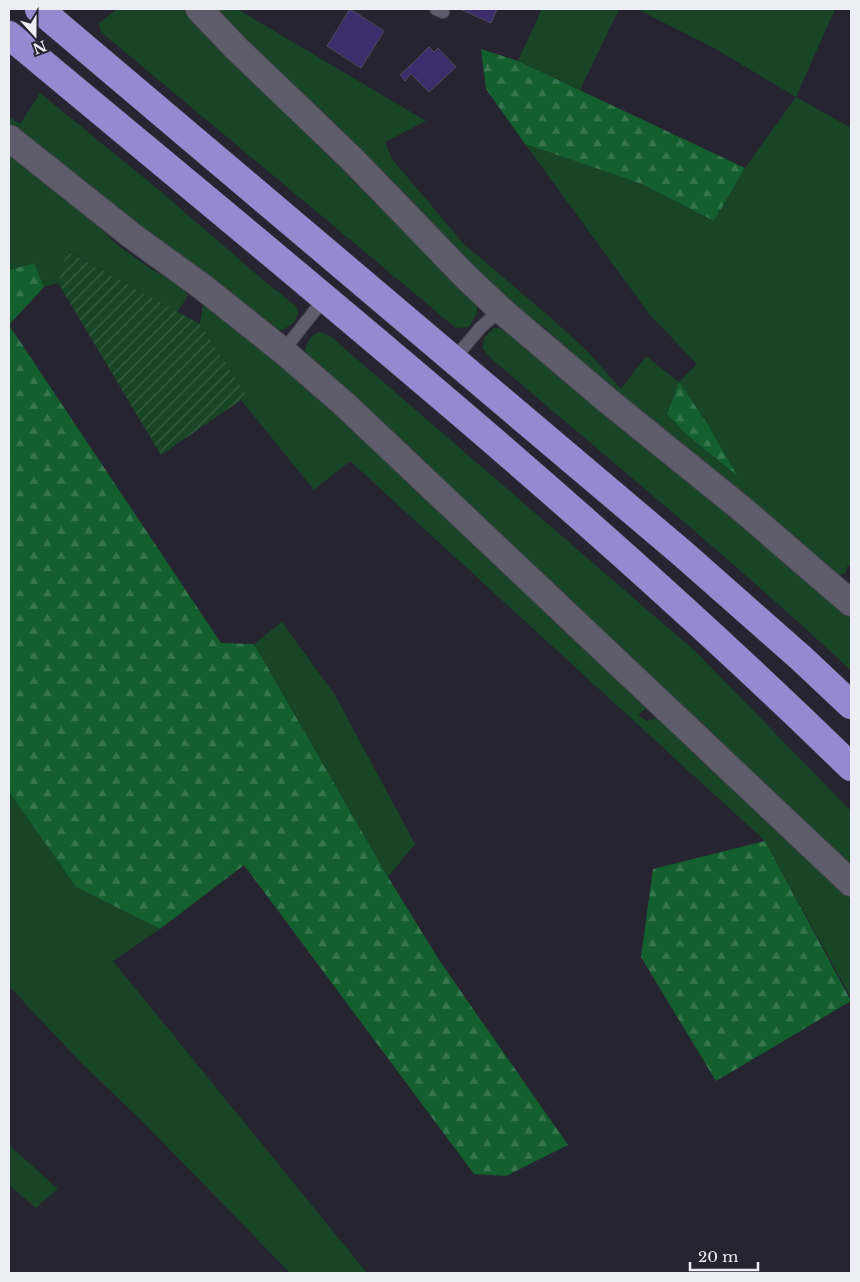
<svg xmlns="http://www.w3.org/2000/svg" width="860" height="1282" viewBox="0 0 860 1282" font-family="'Libre Baskerville',serif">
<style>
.green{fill:#174525;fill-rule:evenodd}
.forest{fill:url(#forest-firs)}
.garden{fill:url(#garden-furrows)}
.building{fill:#3c2d6d;stroke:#4d4c59}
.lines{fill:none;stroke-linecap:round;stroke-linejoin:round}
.lane-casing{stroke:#44434d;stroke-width:14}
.street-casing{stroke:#44434d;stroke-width:28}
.highway-casing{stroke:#44434d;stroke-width:29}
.lane{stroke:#5f5d6b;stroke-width:12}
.street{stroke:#5f5d6b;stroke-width:26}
.highway{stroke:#958ad2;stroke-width:28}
</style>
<defs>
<pattern id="forest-firs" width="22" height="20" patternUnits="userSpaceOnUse" patternTransform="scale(1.25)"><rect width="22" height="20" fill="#135f2e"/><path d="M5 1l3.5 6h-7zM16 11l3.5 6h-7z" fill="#36764d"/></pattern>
<pattern id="garden-furrows" width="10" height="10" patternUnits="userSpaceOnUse" patternTransform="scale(1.25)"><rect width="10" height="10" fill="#174525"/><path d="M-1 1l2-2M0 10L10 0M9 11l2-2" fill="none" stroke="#396045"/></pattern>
</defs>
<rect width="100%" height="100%" fill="#262430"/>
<!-- green -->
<path class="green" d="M 117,9 L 186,9 L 478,301 L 477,313 L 469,327 L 456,328 L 101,32 L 99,23 Z
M 214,9 L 237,9 L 426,121 L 385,142 L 392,159 L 463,243 L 550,317 L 587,351 L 621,389 L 646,356 L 679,382 L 697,364 L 650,315 L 525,144 L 642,184 L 714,221 L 745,168 L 796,97 L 714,48 L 637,9 L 835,9 L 796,97 L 851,128 L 851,567 L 848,565 L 845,573 L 837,577 L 614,393 L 543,326 L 525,318 ZM 679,382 L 736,476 L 686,434 L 667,414 Z
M 542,9 L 619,9 L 580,90 L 518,61 Z
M 40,93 L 159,190 L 268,284 L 296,306 L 298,314 L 294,323 L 282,330 L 258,323 L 9,128 L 9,117 L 20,124 Z
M 9,152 L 85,209 L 96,224 L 116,244 L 154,271 L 182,284 L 188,296 L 177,312 L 68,251 L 58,283 L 44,287 L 34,263 L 9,270 Z
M 203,303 L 269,352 L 647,702 L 646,709 L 638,715 L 647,721 L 662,717 L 796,846 L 851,896 L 851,998 L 765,841 L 350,461 L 314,490 L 241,400 L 246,394 L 200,324 Z
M 494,328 L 511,330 L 776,550 L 851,616 L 851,671 C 736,562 612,463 492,359 L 483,349 L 484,338 Z
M 320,332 L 330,336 L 695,651 L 851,811 L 851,869 L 308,357 L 305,350 C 308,341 310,335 320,332 Z
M 282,622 L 335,695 L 415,844 L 388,877 L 254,644 Z
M 9,792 L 76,887 L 160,929 L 113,961 L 367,1273 L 290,1273 L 140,1119 L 83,1065 L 9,986 Z
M 9,1145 L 58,1189 L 36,1208 L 9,1185 Z"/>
<!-- forest -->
<path class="forest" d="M 481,49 L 518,61 L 745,168 L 714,221 L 642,184 L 525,144 L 486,89 Z
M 34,263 L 44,287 L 9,325 L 221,643 L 254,644 L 388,877 L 439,960 L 568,1145 L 506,1176 L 474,1174 L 244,865 L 160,929 L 76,887 L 9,792 L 9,270 Z
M 679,382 L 708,425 L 738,477 L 686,434 L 667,414 Z
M 765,841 L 851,1001 L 716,1081 L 641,957 L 653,869 Z"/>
<!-- garden -->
<path class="garden" d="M 67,251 L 200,324 L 246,394 L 241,400 L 161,455 L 58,283 Z"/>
<!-- building -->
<path class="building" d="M 350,9 L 384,31 L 361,68 L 327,46 Z
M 460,9 L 497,9 L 491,23 Z
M 429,47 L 434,52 L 438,48 L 456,67 L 429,92 L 411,74 L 405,81 L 400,75 Z"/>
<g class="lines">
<!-- lane casing -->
<g class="lane-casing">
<path id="lane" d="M 436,9 L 443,12
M 283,351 L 324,299
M 454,359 L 481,327 L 501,310"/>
</g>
<!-- street casing -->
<g class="street-casing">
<path id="street" d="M 199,9 L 235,47 L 353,160 L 465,276 L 501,310 L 607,400 L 742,509 L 851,603
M 9,138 L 131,235 L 204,288 L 283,351 L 343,403 L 851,883"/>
</g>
<!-- highway casing -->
<g class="highway-casing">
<path id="highway" d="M 39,9 L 682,553 L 801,658 L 851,705
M 9,35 C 294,273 585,507 851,767"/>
</g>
<!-- lane -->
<use href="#lane" class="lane"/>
<!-- street -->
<use href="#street" class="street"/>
<!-- highway -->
<use href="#highway" class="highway"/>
</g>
<!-- border -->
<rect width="860" height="1282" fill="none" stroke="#ededf5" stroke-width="20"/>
<!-- north arrow -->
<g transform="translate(35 35) rotate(159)" stroke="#262430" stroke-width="4" paint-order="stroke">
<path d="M0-4L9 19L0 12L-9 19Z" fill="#ededf5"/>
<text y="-8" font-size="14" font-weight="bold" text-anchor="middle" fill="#ededf5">N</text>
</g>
<!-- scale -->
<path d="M690 1262v8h68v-8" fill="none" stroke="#ededf5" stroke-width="2.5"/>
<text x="698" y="1262" font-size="15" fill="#ededf5" stroke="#262430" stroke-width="4" paint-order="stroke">20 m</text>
</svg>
